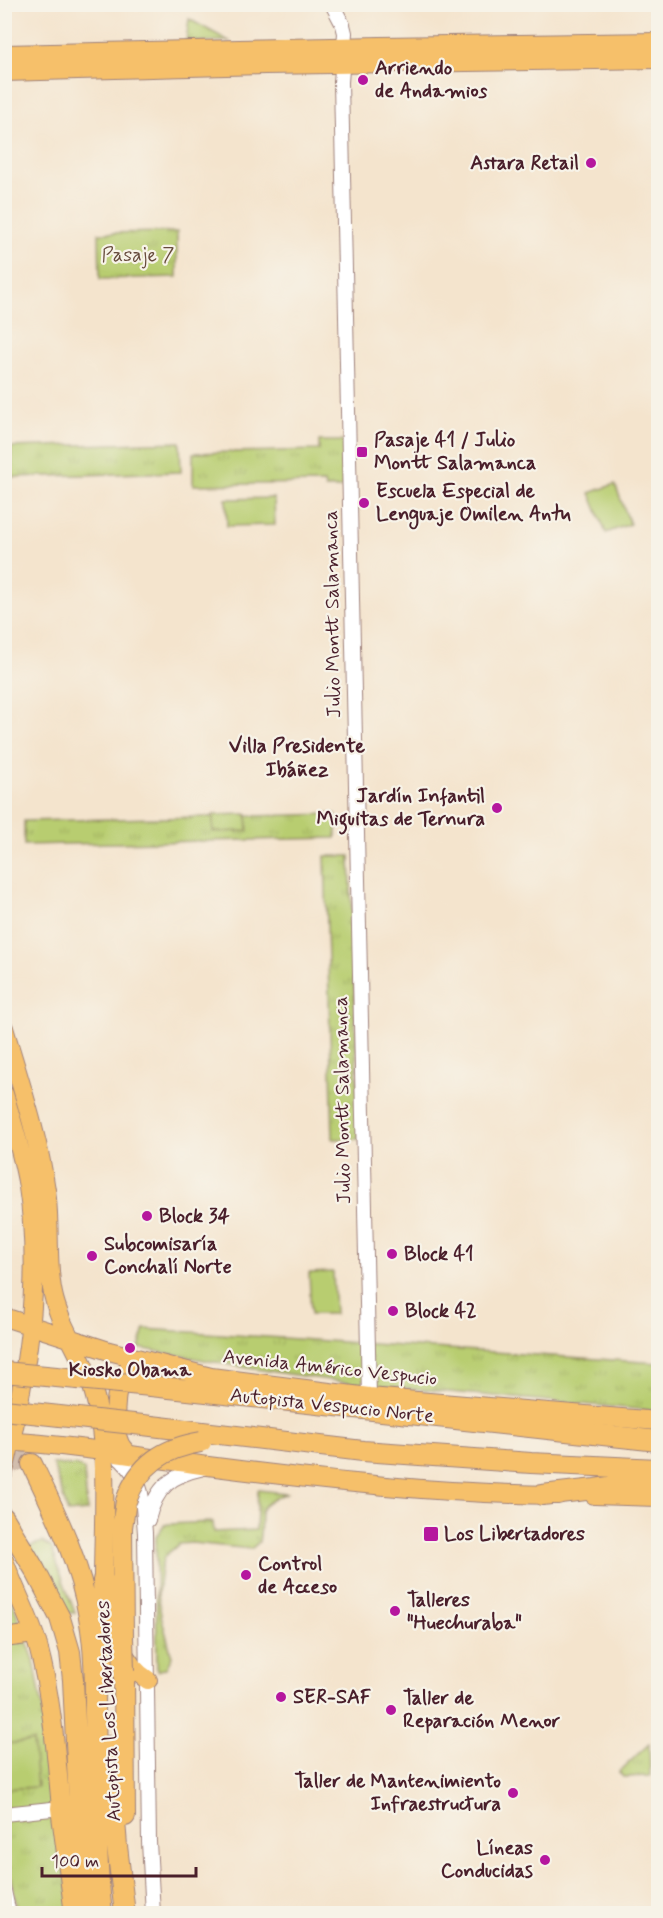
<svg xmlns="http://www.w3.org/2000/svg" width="663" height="1918" viewBox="0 0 663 1918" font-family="Mynerve,sans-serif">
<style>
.grass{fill:url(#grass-tufts);stroke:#81764e;stroke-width:1.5}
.pitch{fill:#b8cd70;stroke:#81764e;stroke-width:1.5}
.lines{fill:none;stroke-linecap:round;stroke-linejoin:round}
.highway-tunnel{stroke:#d2bdad;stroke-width:20;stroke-dasharray:20 10;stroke-linecap:butt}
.minor-casing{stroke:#9f827c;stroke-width:16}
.major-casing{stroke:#9f827c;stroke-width:20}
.highway-casing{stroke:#9f827c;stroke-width:22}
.minor{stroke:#fff;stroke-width:14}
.major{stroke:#f6c06b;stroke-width:18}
.highway{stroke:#f6c06b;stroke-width:20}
.highway-bridge-casing{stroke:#9f827c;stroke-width:22;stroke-linecap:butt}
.highway-bridge{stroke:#f6c06b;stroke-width:20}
.poi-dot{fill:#b5179e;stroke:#f7f3e8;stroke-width:2}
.labels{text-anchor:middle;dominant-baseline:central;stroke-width:4.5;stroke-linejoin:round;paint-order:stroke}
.poi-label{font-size:20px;font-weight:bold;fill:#4a1f2b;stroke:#f7f3e8;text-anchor:start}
.park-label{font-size:20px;fill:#664a3c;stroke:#f7f3e8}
.street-label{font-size:20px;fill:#4a1f2b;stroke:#f7f3e8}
.neighbourhood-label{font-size:21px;font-weight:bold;fill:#4a1f2b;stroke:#f7f3e8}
</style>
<defs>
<pattern id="grass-tufts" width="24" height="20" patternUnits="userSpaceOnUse" patternTransform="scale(1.5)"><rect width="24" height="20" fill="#b8cd70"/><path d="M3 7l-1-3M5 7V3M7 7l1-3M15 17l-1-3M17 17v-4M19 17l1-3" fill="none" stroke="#a0b061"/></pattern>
</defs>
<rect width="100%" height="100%" fill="#f7f3e8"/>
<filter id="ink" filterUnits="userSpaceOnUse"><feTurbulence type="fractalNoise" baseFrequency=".0167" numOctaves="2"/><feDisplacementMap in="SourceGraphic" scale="12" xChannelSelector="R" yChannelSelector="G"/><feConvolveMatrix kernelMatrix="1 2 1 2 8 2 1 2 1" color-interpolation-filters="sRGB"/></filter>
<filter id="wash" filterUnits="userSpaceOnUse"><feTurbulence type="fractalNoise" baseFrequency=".008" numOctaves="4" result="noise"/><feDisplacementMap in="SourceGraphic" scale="24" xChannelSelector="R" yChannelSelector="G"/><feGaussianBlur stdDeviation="1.35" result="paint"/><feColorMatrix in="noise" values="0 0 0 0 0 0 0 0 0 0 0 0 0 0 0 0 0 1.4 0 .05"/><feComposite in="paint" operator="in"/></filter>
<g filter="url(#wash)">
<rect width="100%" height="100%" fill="#f4e4cd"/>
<!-- grass -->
<path class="grass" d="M 189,19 L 229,41 L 186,42 Z
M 177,232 L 177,277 L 100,279 L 99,233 Z
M 319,441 L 342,441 L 345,447 L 344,485 L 340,488 L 325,488 L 324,483 L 193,485 L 193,453 L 319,450 Z
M 180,442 L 181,472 L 12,477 L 11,447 Z
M 336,814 L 336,838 L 24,845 L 24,821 Z
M 325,856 L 350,856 L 359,1139 L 333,1139 Z
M 145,1329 L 658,1363 L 658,1411 L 350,1383 L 248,1368 L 139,1348 Z
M 53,1464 L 78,1466 L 84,1470 L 87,1511 L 68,1513 Z
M 258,1490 L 286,1493 C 250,1510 265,1510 259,1542 L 251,1549 L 192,1543 L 179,1544 L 164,1557 L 161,1568 L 158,1594 L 161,1615 L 172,1657 L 166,1668 L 157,1671 L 156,1536 L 164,1525 L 169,1524 L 213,1522 L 214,1532 L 256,1530 Z
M 43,1542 L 51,1547 L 75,1613 L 68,1613 L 27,1547 Z
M 4,1579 L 34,1660 L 43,1710 L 71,1913 L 18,1913 L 5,1850 Z
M 649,1744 L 650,1776 L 623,1777 L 619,1772 Z"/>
<!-- pitch -->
<path class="pitch" d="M 615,484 L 630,524 L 606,533 L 590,493 Z
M 274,498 L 275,525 L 227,526 L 226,499 Z
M 247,814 L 248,831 L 213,832 L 213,815 Z
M 333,1272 L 335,1314 L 311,1314 L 309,1273 Z
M 33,1741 L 37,1787 L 5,1789 L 5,1744 Z"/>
</g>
<g filter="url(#ink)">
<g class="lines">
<!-- highway-tunnel -->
<path class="highway-tunnel" d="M 4,1427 L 25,1468"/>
<!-- minor casing -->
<g class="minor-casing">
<path id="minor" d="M 332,4 L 343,25 L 345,33 L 341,82 L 369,1397
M 113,1453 C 145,1477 142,1497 145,1533 L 149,1842 L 153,1914
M 148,1520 C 156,1486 172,1475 204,1468
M 4,1814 L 61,1808
M 4,1891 L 9,1914"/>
</g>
<!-- major casing -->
<g class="major-casing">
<path id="major" d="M 4,54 L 380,46 L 658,42
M 4,72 L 265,65 L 658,59
M 4,1028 C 20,1082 38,1135 46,1190 C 51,1225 46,1262 53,1294 C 60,1328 84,1357 93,1390 C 110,1446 103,1521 103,1580 L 106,1595
M 4,1094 C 13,1124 23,1155 28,1187 C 43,1284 26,1378 4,1472
M 4,1317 L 109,1351 L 211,1377 L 369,1397 L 658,1421
M 4,1441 C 72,1445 141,1457 208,1466 C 324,1481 441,1494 558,1495
M 129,1455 C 126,1452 122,1448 120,1444 C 113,1429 114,1390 123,1375 C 128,1368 134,1364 141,1360
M 594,1495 L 658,1497
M 4,1560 C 14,1589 30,1617 38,1646 C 52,1698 56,1754 61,1808
M 4,1638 L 34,1634
M 121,1647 C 127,1661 135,1672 148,1680"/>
</g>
<!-- highway casing -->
<g class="highway-casing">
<path id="highway" d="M 151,1386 L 658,1441
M 143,1425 L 363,1451 L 531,1463 L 658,1469
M 32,1464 C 56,1514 80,1562 89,1617 C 95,1649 95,1681 95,1713 C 97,1779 94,1847 102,1914
M 542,1495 L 595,1489 L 658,1480
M 4,1518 L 35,1570 L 60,1618 L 70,1652 L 73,1680 L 83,1886
M 103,1580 L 106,1657
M 123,1638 L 122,1527 L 126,1501
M 124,1671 L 125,1816
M 109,1746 L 117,1846 L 125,1914
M 61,1808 L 75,1914
M 87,1874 L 88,1914"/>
</g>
<!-- minor -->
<use href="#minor" class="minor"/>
<!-- major -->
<use href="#major" class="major"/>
<!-- highway -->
<use href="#highway" class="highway"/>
<!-- highway-bridge casing -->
<g class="highway-bridge-casing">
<path id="highway-bridge" d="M 4,1372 L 151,1386
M 4,1410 L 143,1425
M 126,1501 C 139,1464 164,1448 201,1442
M 123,1638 L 124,1671"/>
</g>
<!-- highway-bridge -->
<use href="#highway-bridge" class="highway-bridge"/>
</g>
</g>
<!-- markers -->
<g class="poi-dot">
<circle cx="363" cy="80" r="6"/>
<circle cx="591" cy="163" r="6"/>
<rect x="356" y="446" width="12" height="12" rx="3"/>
<circle cx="364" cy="503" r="6"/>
<circle cx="497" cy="808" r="6"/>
<circle cx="147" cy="1216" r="6"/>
<circle cx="392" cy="1254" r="6"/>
<circle cx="92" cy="1256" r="6"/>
<circle cx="393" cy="1311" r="6"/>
<circle cx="130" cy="1348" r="6"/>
<rect x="423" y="1526" width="16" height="16" rx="3"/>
<circle cx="246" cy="1575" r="6"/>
<circle cx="395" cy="1611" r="6"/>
<circle cx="281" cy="1697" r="6"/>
<circle cx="391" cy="1710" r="6"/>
<circle cx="513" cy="1793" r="6"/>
<circle cx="545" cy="1860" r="6"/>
</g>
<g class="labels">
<!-- poi labels -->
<g class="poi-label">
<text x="375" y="68">Arriendo<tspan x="375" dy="23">de Andamios</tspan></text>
<text x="579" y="163" text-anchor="end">Astara Retail</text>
<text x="374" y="440">Pasaje 41 / Julio<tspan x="374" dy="23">Montt Salamanca</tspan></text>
<text x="376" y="491">Escuela Especial de<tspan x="376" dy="23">Lenguaje Omilen Antu</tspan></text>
<text x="485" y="796" text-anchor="end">Jardín Infantil<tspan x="485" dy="23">Miguitas de Ternura</tspan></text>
<text x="159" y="1216">Block 34</text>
<text x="104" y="1244">Subcomisaría<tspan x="104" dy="23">Conchalí Norte</tspan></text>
<text x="404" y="1254">Block 41</text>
<text x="405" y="1311">Block 42</text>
<text x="130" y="1370" text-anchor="middle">Kiosko Obama</text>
<text x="444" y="1534">Los Libertadores</text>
<text x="258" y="1564">Control<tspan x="258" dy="23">de Acceso</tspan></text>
<text x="407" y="1600">Talleres<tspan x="407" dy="23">"Huechuraba"</tspan></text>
<text x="293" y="1697">SER-SAF</text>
<text x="403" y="1698">Taller de<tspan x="403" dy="23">Reparación Menor</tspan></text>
<text x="501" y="1781" text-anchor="end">Taller de Mantenimiento<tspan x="501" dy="23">Infraestructura</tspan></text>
<text x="533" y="1848" text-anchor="end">Líneas<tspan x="533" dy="23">Conducidas</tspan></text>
</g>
<!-- park labels -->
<g class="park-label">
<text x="138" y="255">Pasaje 7</text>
</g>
<!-- street labels -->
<g class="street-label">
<text transform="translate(333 614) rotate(-91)">Julio Montt Salamanca</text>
<text transform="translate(343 1100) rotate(-91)">Julio Montt Salamanca</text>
<text transform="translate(330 1368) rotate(6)">Avenida Américo Vespucio</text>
<text transform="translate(332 1406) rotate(6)">Autopista Vespucio Norte</text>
<text transform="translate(109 1711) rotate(-93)">Autopista Los Libertadores</text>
</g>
<!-- neighbourhood labels -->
<g class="neighbourhood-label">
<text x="297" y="746">Villa Presidente<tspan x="297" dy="24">Ibáñez</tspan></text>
</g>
</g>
<!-- margin -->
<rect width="663" height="1918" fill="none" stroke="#f7f3e8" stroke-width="24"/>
<!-- scale -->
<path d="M42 1867v9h154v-9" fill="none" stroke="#4a1f2b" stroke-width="3"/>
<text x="51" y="1867" font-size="18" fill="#4a1f2b" stroke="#f7f3e8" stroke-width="4.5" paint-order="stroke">100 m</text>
</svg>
